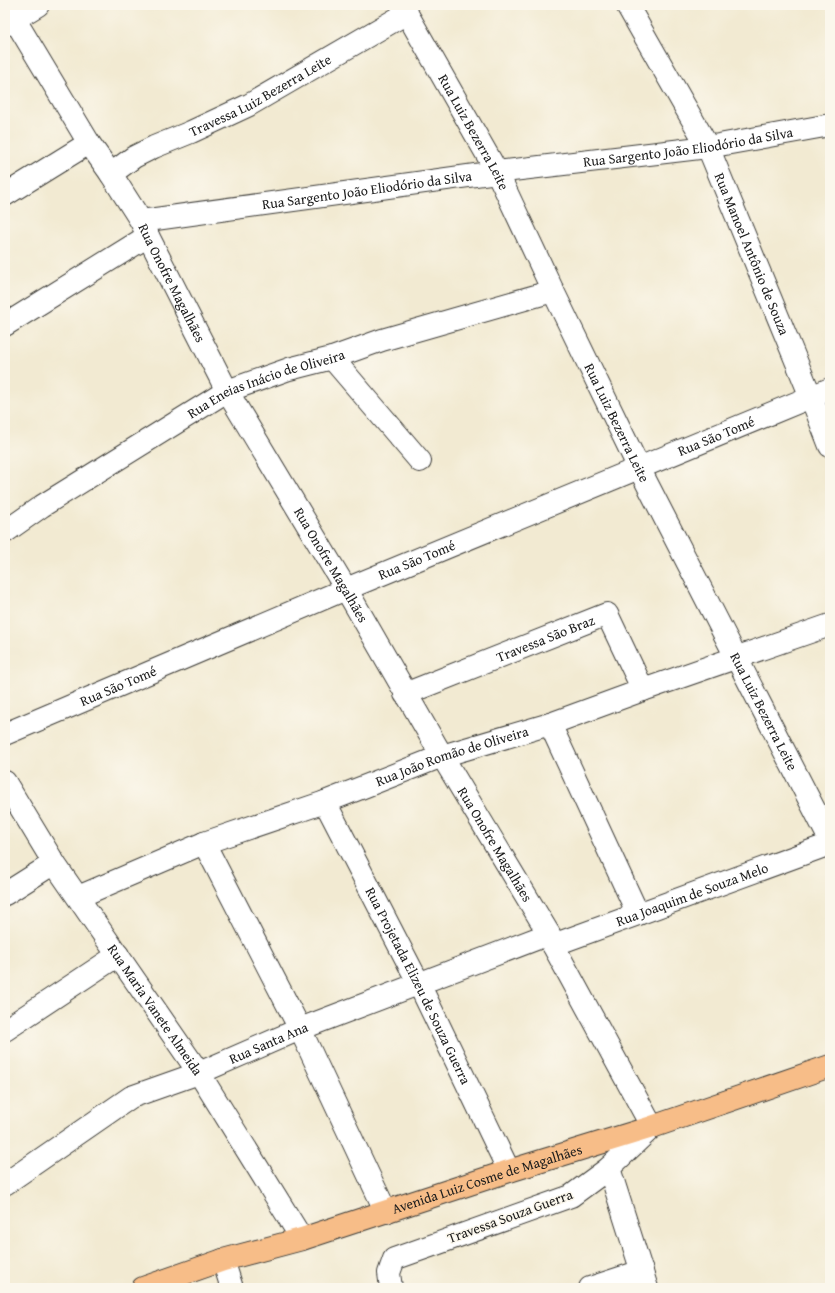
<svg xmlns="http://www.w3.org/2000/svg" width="835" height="1293" viewBox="0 0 835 1293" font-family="'Gentium Book Plus',serif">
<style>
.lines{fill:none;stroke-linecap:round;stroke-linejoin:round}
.minor-casing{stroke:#3c3b37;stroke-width:24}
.major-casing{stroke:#3c3b37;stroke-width:24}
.minor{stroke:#fff;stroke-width:22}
.major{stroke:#f7bd88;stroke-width:22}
.labels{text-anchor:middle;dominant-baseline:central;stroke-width:3;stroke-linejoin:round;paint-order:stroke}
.street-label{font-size:14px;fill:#1c1c1c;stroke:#fbf7ec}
</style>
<rect width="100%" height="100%" fill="#fbf7ec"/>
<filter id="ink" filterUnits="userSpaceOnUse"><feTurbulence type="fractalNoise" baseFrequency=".025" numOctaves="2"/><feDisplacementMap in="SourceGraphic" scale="8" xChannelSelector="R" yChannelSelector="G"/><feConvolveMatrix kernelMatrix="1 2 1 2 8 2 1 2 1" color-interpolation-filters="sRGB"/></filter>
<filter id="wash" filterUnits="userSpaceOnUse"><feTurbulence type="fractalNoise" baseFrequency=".012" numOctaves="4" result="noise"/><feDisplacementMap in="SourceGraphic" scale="16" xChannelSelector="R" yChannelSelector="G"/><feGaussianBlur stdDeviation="0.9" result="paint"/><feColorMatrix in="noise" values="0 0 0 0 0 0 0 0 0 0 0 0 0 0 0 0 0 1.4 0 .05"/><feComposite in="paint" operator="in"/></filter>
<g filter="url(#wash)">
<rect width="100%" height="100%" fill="#f2ead2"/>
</g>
<g filter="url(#ink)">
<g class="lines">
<!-- minor casing -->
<g class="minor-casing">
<g id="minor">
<path id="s1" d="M 6,5 L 89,143 L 111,174 L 141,221 L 148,236 L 227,391 L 346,589 L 442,756 L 549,934 L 553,945 L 652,1127 L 609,1168 L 571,1196 L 394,1259 L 389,1273 L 391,1288"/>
<path id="s2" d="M 402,5 L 497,172 L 553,291 L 639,468 L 830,840"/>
<path id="s3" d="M 627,5 L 708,147 L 811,397 L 830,446"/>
<path d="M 5,25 L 38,5"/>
<path id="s4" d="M 111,174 L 134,157 L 154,147 L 191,132 L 249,105 L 407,13"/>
<path d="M 5,195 L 89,143"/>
<path id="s5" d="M 141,221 L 497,172 L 708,147 L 830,125"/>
<path d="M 5,325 L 148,236"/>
<path d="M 332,358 L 420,461"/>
<path id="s6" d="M 5,532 L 42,506 L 227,391 L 289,369 L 332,358 L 382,340 L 553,291"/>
<path id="s7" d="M 405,694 L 607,614 L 643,690"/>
<path d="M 550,724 L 638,914"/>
<path id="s8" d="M 5,734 L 346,589 L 830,389"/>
<path id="s9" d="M 5,782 L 54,863 L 199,1073 L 302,1239"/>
<path id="s10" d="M 325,802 L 419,984 L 509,1171"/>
<path d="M 204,843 L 300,1029 L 386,1212"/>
<path d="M 5,894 L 54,863"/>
<path id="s11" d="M 78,897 L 204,843 L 325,802 L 442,756 L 550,724 L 643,690 L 830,625"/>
<path id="s12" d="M 553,945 L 830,844"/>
<path d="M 5,1030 L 118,955"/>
<path d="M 609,1168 L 647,1288"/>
<path id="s13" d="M 5,1184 L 131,1097 L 199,1073 L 300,1029 L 549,934"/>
<path d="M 223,1260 L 232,1288"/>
<path d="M 590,1288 L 642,1271"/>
</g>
</g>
<!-- major casing -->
<g class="major-casing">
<g id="major">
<path id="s14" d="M 143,1288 L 223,1260 L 302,1239 L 509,1171 L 652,1127 L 830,1066"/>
</g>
</g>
<!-- minor -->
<use href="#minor" class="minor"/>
<!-- major -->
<use href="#major" class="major"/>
</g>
</g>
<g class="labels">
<!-- street labels -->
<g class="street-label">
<text stroke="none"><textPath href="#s4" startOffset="169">Travessa Luiz Bezerra Leite</textPath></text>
<text stroke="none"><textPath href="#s2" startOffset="146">Rua Luiz Bezerra Leite</textPath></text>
<text stroke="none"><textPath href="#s5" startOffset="552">Rua Sargento João Eliodório da Silva</textPath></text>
<text stroke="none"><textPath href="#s5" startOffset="228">Rua Sargento João Eliodório da Silva</textPath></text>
<text stroke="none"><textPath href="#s3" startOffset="279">Rua Manoel Antônio de Souza</textPath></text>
<text stroke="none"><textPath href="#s1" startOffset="324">Rua Onofre Magalhães</textPath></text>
<text stroke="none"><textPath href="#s6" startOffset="302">Rua Eneias Inácio de Oliveira</textPath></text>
<text stroke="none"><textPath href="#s2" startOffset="470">Rua Luiz Bezerra Leite</textPath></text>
<text stroke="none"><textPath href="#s8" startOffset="771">Rua São Tomé</textPath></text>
<text stroke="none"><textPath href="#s8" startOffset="447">Rua São Tomé</textPath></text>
<text stroke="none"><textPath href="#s1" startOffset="648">Rua Onofre Magalhães</textPath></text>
<text stroke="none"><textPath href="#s7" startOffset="151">Travessa São Braz</textPath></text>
<text stroke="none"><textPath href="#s8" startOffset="123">Rua São Tomé</textPath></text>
<text stroke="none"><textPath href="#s2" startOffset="794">Rua Luiz Bezerra Leite</textPath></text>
<text stroke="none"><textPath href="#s11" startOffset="400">Rua João Romão de Oliveira</textPath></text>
<text stroke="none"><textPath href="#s1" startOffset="972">Rua Onofre Magalhães</textPath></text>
<text stroke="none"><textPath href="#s12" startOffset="148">Rua Joaquim de Souza Melo</textPath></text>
<text stroke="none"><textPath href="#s10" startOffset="206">Rua Projetada Elizeu de Souza Guerra</textPath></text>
<text stroke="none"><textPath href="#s9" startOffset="273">Rua Maria Vanete Almeida</textPath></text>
<text stroke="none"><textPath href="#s13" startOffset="301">Rua Santa Ana</textPath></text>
<text stroke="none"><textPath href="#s14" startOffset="361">Avenida Luiz Cosme de Magalhães</textPath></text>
<text transform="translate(510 1216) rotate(-20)">Travessa Souza Guerra</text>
</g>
</g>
<!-- margin -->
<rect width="835" height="1293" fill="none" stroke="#fbf7ec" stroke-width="20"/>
</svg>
